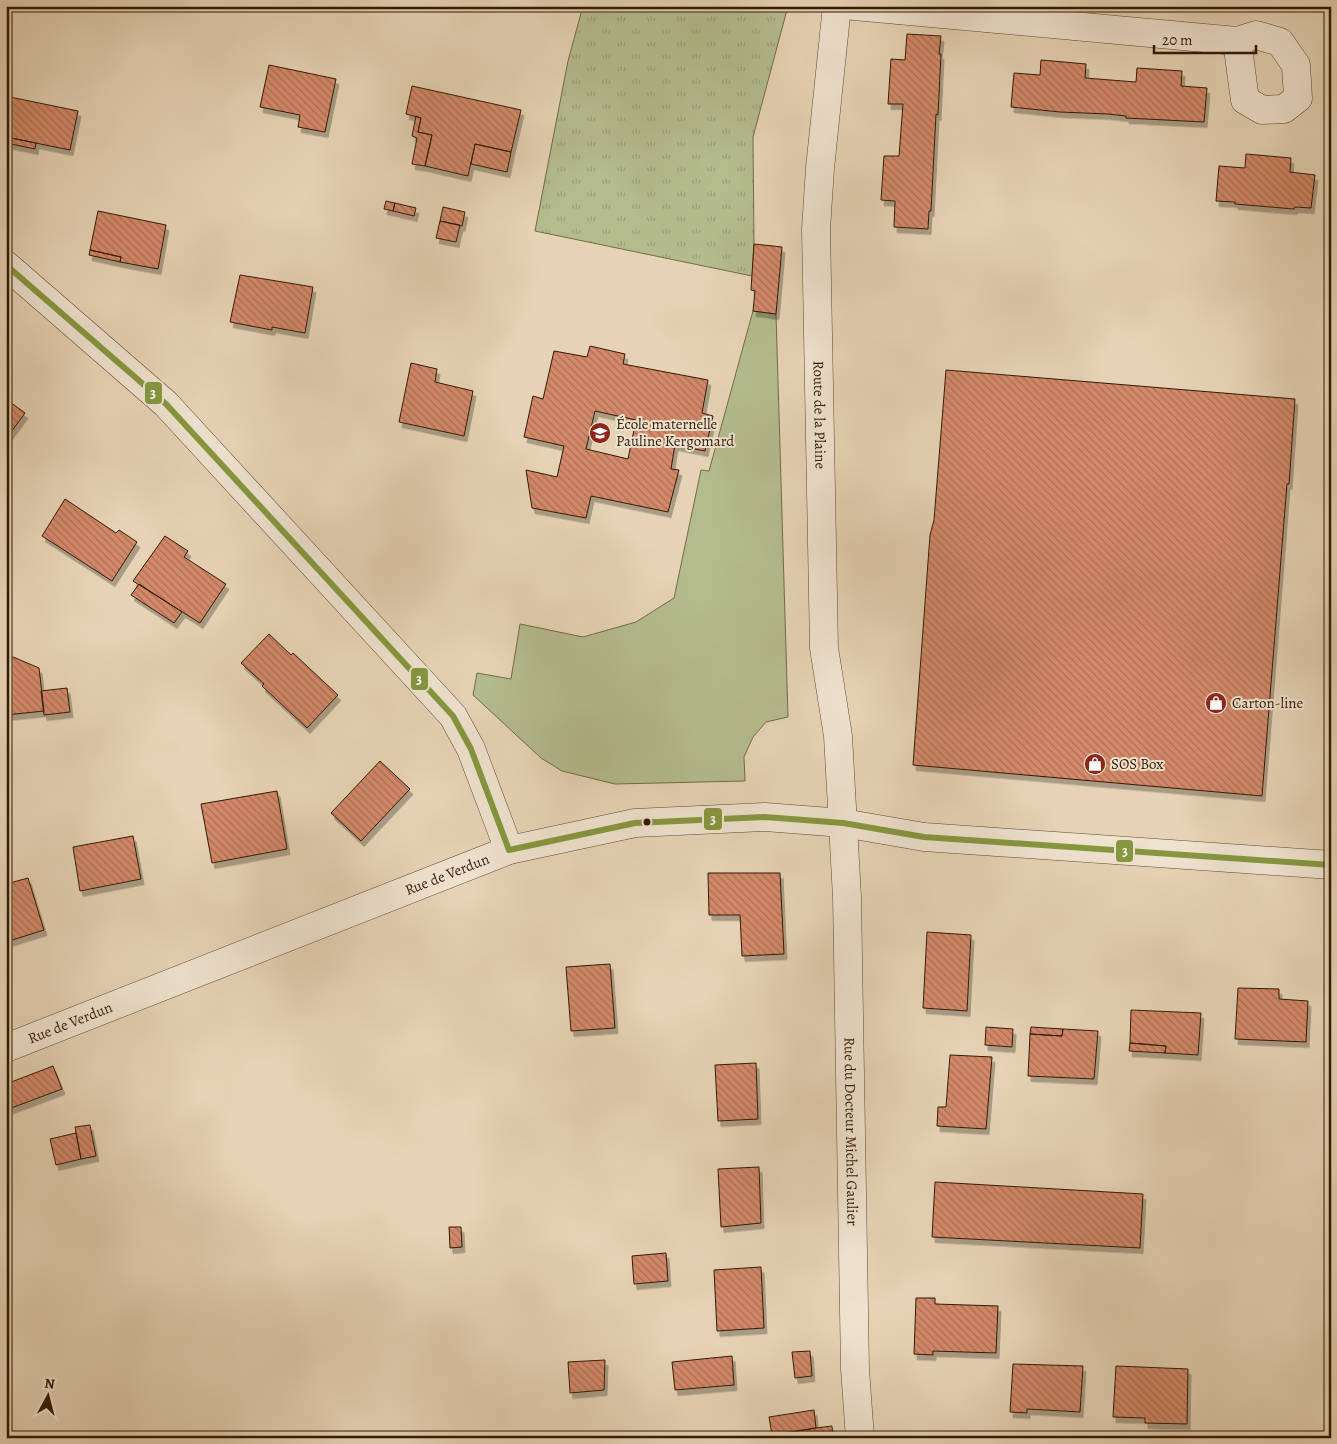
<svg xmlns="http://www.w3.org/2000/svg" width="1337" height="1444" viewBox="0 0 1337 1444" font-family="Alegreya,serif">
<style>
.grass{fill:url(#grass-tufts);stroke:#726b48}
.green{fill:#b4bc8e;stroke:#726b48}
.building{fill:url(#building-back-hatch);stroke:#311a02;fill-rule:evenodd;filter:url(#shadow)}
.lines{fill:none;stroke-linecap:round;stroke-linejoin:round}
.minor-casing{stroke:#5e482f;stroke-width:29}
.minor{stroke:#efe2cf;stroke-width:28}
.bus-1-casing{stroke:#efe2cf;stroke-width:10}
.bus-1{stroke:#86973f;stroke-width:6}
.bus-dot{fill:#311a02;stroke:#efe2cf;stroke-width:2}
.labels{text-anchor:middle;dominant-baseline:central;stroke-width:4;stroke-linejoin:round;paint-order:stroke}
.street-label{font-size:15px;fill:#311a02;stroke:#efe2cf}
.poi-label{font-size:15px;fill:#311a02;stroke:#efe2cf;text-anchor:start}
.line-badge{stroke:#efe2cf;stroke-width:2}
.badge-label{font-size:14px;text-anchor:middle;font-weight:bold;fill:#fff}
</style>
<defs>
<pattern id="grass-tufts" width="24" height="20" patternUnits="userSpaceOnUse" patternTransform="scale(1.25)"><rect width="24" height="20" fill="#b4bc8e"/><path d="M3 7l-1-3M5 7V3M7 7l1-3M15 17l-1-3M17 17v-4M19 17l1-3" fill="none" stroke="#9ba179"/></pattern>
<pattern id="building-back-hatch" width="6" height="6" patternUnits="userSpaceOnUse" patternTransform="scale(1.25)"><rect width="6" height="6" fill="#d3896a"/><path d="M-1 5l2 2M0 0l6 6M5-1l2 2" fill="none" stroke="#ac6f55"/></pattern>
<filter id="shadow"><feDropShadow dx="3" dy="5.5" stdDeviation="0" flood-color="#0004"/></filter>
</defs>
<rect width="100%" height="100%" fill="#e6d3b5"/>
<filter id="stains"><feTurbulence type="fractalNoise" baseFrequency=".004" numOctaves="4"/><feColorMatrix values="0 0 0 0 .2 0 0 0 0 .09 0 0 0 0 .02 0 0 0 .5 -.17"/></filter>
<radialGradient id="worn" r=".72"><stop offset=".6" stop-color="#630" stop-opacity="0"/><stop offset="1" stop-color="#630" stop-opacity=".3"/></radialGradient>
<!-- grass -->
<path class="grass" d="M 583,6 L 788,6 L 753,137 L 754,244 L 752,276 L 535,231 L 568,61 Z"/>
<!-- green -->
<path class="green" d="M 753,311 L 776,314 L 788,717 L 766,722 L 753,737 L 744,757 L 745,781 L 615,784 L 562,771 L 541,758 L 473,695 L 477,673 L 511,679 L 520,624 L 583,637 L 636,622 L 674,598 L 701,470 L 709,471 Z"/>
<!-- building -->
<path class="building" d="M 907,34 L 941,36 L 939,54 L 941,54 L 938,115 L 936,114 L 931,211 L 929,211 L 928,229 L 894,227 L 895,201 L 881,200 L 884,156 L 899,156 L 903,104 L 888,104 L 891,59 L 905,60 Z
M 1041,60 L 1086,64 L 1085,78 L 1136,82 L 1137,68 L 1182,71 L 1181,86 L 1207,88 L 1204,122 L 1126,118 L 1126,116 L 1108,114 L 1060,112 L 1011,107 L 1014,73 L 1040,75 Z
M 269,65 L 336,79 L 325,132 L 298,127 L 300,115 L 260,107 Z
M 412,86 L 521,110 L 511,152 L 475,144 L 468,176 L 425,166 L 432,135 L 418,132 L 421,118 L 406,114 Z
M 10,97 L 78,111 L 70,150 L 6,137 L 6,114 Z
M 416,116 L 421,118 L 418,132 L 432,135 L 425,166 L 412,164 L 417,138 L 412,136 Z
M 6,137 L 36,143 L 35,149 L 6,143 Z
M 475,144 L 511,152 L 507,172 L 471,164 Z
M 1246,154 L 1291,158 L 1290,172 L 1315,175 L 1311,208 L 1295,207 L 1294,209 L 1235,204 L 1235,202 L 1216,201 L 1219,166 L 1245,168 Z
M 386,201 L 395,203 L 393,211 L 384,209 Z
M 395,203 L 416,208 L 414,216 L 393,211 Z
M 443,207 L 465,212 L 462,226 L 440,221 Z
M 98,211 L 166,225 L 158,269 L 120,262 L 121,257 L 90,250 Z
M 440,221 L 460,225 L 456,242 L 436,238 Z
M 754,244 L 782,247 L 776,314 L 753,311 L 755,291 L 751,290 Z
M 90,250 L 121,257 L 120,262 L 89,255 Z
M 240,275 L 313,287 L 305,333 L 272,327 L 272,330 L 230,322 Z
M 590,346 L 625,354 L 623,364 L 708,380 L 702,413 L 713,416 L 705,451 L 675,445 L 671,469 L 679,470 L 668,512 L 591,496 L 586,518 L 532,508 L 526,470 L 557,477 L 564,446 L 524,437 L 533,396 L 543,399 L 554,351 L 587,357 ZM 595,411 L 636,420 L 628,459 L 586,449 Z
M 411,363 L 437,369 L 435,382 L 473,391 L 464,436 L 399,422 Z
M 946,370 L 1295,399 L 1289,484 L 1287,484 L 1262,796 L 913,765 L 930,535 L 934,520 Z
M 6,399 L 25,413 L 6,439 Z
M 65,499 L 116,533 L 119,530 L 137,542 L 112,581 L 42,536 Z
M 165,536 L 188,551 L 184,557 L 226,584 L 200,623 L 133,581 Z
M 139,584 L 182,612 L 174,623 L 131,595 Z
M 269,634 L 291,655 L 293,653 L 338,695 L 307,728 L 262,686 L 264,684 L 241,663 Z
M 6,654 L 39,668 L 44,711 L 6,715 Z
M 67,688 L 70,712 L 44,715 L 41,691 Z
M 380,761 L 410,789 L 361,841 L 331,813 Z
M 277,791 L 287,849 L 212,863 L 201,804 Z
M 133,836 L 141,879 L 80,891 L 73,847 Z
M 708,873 L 780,873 L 784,954 L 742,956 L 740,915 L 709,915 Z
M 28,878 L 44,930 L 6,942 L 6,884 Z
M 927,932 L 971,935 L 967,1011 L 923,1008 Z
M 610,964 L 615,1028 L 571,1031 L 566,967 Z
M 1238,988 L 1279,989 L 1279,999 L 1308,1001 L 1306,1042 L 1235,1039 Z
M 1131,1010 L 1201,1013 L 1198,1055 L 1165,1053 L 1166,1046 L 1130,1043 Z
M 986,1027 L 1013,1029 L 1012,1047 L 985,1045 Z
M 1031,1027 L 1063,1029 L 1062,1036 L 1030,1034 Z
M 1063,1029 L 1098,1031 L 1094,1079 L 1028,1076 L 1030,1034 L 1062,1036 Z
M 1130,1043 L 1166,1046 L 1165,1053 L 1129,1051 Z
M 950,1055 L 992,1057 L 986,1129 L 937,1126 L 938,1107 L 946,1107 Z
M 756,1063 L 758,1119 L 718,1121 L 715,1065 Z
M 53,1066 L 62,1089 L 6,1110 L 6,1084 Z
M 90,1125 L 96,1156 L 81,1159 L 75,1127 Z
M 76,1133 L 81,1159 L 56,1165 L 50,1139 Z
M 759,1167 L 761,1223 L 721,1227 L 718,1169 Z
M 935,1182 L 1143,1194 L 1140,1248 L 932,1237 Z
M 449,1227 L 461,1227 L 462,1247 L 450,1248 Z
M 666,1253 L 668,1281 L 634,1284 L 632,1256 Z
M 761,1267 L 764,1328 L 717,1331 L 714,1270 Z
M 916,1298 L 935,1298 L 935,1304 L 998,1306 L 996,1353 L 933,1351 L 933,1355 L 914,1354 Z
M 810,1351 L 812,1376 L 795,1378 L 792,1352 Z
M 732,1356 L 734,1385 L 675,1390 L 672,1362 Z
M 605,1360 L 604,1390 L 570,1393 L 568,1362 Z
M 1013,1364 L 1083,1366 L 1080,1412 L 1027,1409 L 1027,1413 L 1010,1412 Z
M 1116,1366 L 1188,1369 L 1187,1424 L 1145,1423 L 1145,1418 L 1113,1417 Z
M 814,1410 L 816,1428 L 772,1435 L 769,1417 Z
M 832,1426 L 833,1438 L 751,1438 L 816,1428 Z"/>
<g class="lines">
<!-- minor casing -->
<g class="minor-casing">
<g id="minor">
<path id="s1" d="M 837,6 L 820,168 L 816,229 L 824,648 L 838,736 L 847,897 L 855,1369 L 860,1438"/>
<path d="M 854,6 L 1237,41 L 1256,35 L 1280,42 L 1296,65 L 1298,98 L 1284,109 L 1262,110 L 1245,100 L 1237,41"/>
<path d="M 6,265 L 166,404 L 453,716 L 471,749 L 509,850"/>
<path id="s2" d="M 6,1048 L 509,850 L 635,823 L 765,817 L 843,823 L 924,837 L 1331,865"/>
</g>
</g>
<!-- minor -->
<use href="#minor" class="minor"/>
<!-- bus-1 casing -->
<g class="bus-1-casing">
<path id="bus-1" d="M 6,265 L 166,404 L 453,716 L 471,749 L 509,850
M 509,850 L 635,823 L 765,817 L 843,823 L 924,837 L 1331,865"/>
</g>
<!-- bus-1 -->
<use href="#bus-1" class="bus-1"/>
</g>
<!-- icons -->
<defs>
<g id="school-disc" transform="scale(1.125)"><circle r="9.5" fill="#8f2418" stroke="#efe2cf"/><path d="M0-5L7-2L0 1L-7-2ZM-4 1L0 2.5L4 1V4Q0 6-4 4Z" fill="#fff"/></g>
<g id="shop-disc" transform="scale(1.125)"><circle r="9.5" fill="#8f2418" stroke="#efe2cf"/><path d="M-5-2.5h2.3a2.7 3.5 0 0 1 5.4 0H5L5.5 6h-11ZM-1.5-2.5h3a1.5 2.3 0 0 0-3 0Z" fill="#fff"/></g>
</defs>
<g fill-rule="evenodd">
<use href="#school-disc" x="600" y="433"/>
<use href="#shop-disc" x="1216" y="703"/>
<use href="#shop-disc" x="1095" y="764"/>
</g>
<!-- markers -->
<circle class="bus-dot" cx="647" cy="822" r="4.5"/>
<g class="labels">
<!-- street labels -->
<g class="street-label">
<text stroke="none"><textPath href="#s1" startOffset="410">Route de la Plaine</textPath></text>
<text stroke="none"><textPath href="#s2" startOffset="474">Rue de Verdun</textPath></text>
<text stroke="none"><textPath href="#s2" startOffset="69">Rue de Verdun</textPath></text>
<text stroke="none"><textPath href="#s1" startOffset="1128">Rue du Docteur Michel Gaulier</textPath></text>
</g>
<!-- poi labels -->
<g class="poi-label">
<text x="616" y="424">École maternelle<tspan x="616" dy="17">Pauline Kergomard</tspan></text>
<text x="1232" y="703">Carton-line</text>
<text x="1111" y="764">SOS Box</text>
</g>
</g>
<g class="line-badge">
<rect x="144" y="381" width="19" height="24" rx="5" fill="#86973f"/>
<rect x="410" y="667" width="19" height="24" rx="5" fill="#86973f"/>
<rect x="703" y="807" width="20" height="24" rx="5" fill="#86973f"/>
<rect x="1115" y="839" width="19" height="24" rx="5" fill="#86973f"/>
</g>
<g class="badge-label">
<text x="153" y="398">3</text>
<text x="419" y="684">3</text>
<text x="713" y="824">3</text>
<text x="1125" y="856">3</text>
</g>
<!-- margin -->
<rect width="1337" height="1444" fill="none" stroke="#e6d3b5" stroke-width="25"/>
<rect x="8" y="8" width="1322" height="1429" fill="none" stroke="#311a02" stroke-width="2.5"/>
<rect x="12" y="12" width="1312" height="1419" fill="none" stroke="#311a02"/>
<!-- north arrow -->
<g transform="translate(48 1396) rotate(7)" stroke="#efe2cf" stroke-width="4" paint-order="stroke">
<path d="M0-4L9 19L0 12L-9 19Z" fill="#311a02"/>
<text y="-8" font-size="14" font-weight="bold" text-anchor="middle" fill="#311a02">N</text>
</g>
<!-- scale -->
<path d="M1154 45v8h102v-8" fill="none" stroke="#311a02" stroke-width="2.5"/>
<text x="1162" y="45" font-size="15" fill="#311a02" stroke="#efe2cf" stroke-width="4" paint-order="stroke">20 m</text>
<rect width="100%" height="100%" filter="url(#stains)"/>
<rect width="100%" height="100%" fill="url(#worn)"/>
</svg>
